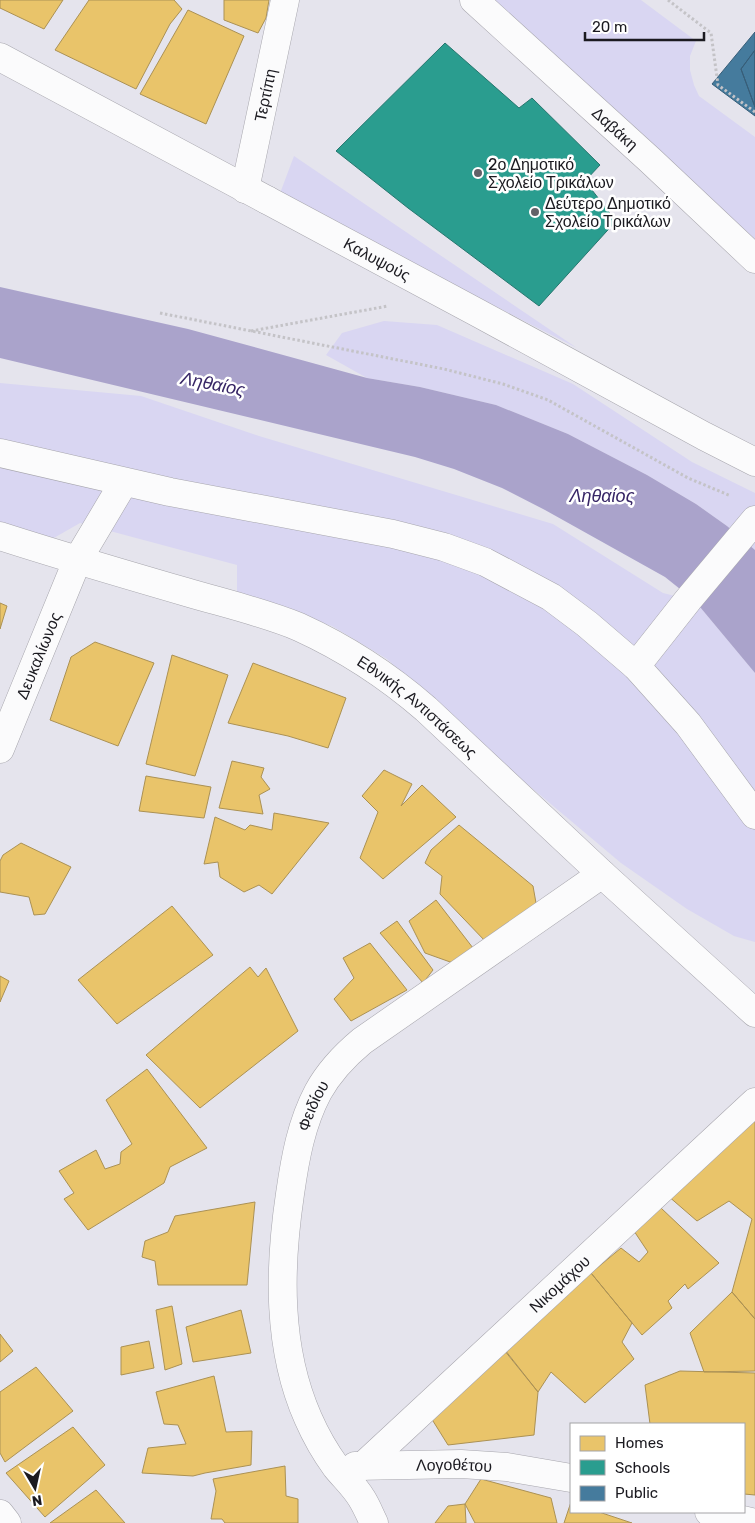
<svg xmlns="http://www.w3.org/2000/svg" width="755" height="1523" viewBox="0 0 755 1523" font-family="Rubik,sans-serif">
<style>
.green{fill:#d9d6f2}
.water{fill:#aaa3cb}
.homes{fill:#e9c46a;stroke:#ab9154}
.schools{fill:#2a9d8f;stroke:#26766e}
.public{fill:#457b9d;stroke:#385e78}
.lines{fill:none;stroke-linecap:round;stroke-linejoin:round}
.pedestrian-casing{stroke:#a7a6ad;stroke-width:29}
.minor-casing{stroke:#a7a6ad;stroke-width:29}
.path{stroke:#c4c3c7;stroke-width:3;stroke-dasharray:2.5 2.5;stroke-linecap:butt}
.pedestrian{stroke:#fbfbfc;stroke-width:28}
.minor{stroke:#fbfbfc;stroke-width:28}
.poi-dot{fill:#626168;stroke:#fff;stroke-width:2}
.labels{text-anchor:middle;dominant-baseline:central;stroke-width:5;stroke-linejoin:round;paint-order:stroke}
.street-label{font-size:16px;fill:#1b1a20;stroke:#fff}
.poi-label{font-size:16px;fill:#1b1a20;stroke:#fff;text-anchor:start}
.water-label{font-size:18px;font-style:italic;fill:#372666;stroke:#fff}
</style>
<rect width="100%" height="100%" fill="#e5e4ed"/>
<!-- green -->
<path class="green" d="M 491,0 L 641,0 L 696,41 L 690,56 L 690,70 L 694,85 L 699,96 L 755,137 L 755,239 Z
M 294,156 L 577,348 L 279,196 Z
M 384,321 L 437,325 L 573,384 L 692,462 L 755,493 L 755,550 L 727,526 L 696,504 L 647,475 L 568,434 L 496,405 L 420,387 L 367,378 L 326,355 L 342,333 Z
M 0,383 L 141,396 L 259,436 L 553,524 L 663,593 L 695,601 L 755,673 L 755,942 L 734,936 L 687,909 L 621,863 L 489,752 L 387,659 L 332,626 L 237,595 L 237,565 L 80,523 L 52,539 L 0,523 Z"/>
<!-- water -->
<path class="water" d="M 0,287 L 188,329 L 367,378 L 420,387 L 496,405 L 568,434 L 647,475 L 696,504 L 727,526 L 755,550 L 755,673 L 695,601 L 665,577 L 545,510 L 502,488 L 454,469 L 415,457 L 0,358 Z"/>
<!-- homes -->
<path class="homes" d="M 0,0 L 63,0 L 44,29 L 0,8 Z
M 89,0 L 174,0 L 182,9 L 170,24 L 136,89 L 55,50 Z
M 224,0 L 269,0 L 266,18 L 258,33 L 224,20 Z
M 188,10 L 244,36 L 206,124 L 140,94 Z
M 0,603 L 7,606 L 0,629 Z
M 95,642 L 154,663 L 118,746 L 50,720 L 71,657 Z
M 172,655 L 228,675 L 195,776 L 146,764 Z
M 253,663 L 346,698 L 328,748 L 288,736 L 228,723 Z
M 232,761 L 264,768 L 261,777 L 270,789 L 259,795 L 263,814 L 219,808 Z
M 384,770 L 412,784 L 401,806 L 422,785 L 456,817 L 383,879 L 360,858 L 378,812 L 362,796 Z
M 146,776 L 211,787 L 204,818 L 139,811 Z
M 274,813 L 329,823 L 272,894 L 259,885 L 244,892 L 220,877 L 218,862 L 204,864 L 215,817 L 245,830 L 250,825 L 272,830 Z
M 459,825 L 533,886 L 536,903 L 486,942 L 440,894 L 442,876 L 425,863 L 431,850 Z
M 21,843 L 71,867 L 45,914 L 34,915 L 29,897 L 0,892 L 0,861 L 3,855 Z
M 436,900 L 473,948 L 453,963 L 425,953 L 409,921 Z
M 172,906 L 213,955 L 117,1024 L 78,980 Z
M 397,921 L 433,970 L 423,983 L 380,933 Z
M 370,943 L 407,990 L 351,1021 L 334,999 L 354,978 L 343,958 Z
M 250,967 L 258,977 L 266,968 L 298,1031 L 200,1108 L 146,1055 Z
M 0,976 L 9,981 L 0,1002 Z
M 147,1069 L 207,1148 L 170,1167 L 164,1183 L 88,1230 L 64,1199 L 74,1193 L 59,1171 L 96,1150 L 105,1169 L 120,1164 L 121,1152 L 132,1144 L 106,1100 Z
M 755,1118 L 755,1319 L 732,1292 L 752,1219 L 729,1201 L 697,1221 L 667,1195 Z
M 255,1202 L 247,1285 L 158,1285 L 155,1261 L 142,1257 L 145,1241 L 168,1232 L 175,1216 Z
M 661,1208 L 719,1263 L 688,1289 L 685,1284 L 668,1301 L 672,1308 L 642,1335 L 591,1273 L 621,1248 L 639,1262 L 648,1252 L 634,1231 Z
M 591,1273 L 632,1323 L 622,1342 L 634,1359 L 585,1403 L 551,1372 L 538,1392 L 505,1350 Z
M 732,1292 L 755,1319 L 755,1371 L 704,1372 L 690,1333 Z
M 172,1306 L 182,1364 L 165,1370 L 156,1310 Z
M 241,1310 L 251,1353 L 193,1362 L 186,1327 Z
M 0,1334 L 13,1351 L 0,1362 Z
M 149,1341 L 154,1368 L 121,1375 L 121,1347 Z
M 500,1345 L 538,1392 L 534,1435 L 448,1445 L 428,1413 Z
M 36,1367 L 73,1411 L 5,1462 L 0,1453 L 0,1392 Z
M 680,1371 L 755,1373 L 755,1495 L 744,1494 L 744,1424 L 650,1424 L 645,1385 Z
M 214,1376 L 226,1432 L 252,1431 L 251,1465 L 205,1473 L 193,1476 L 142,1473 L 148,1448 L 186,1444 L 178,1425 L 164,1424 L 156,1392 Z
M 73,1427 L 105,1465 L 45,1517 L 6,1473 Z
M 285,1466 L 286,1496 L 298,1499 L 298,1523 L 225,1523 L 222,1519 L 211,1519 L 216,1491 L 213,1479 Z
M 481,1479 L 551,1498 L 557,1523 L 475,1523 L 465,1504 Z
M 96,1490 L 125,1523 L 50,1523 Z
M 571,1502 L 571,1512 L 599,1512 L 632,1523 L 564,1523 Z
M 465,1504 L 466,1523 L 435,1523 L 448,1506 Z"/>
<!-- schools -->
<path class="schools" d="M 445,43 L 519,108 L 532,98 L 600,165 L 585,181 L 616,221 L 539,306 L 408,208 L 336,151 Z"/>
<!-- public -->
<path class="public" d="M 755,32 L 755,116 L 712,84 Z
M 755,50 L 755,107 L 741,69 Z
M 755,50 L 755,107 L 741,69 Z"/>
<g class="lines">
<!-- pedestrian casing -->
<g class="pedestrian-casing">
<g id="pedestrian">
<path id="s1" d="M 474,0 L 650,160 L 755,259"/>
<path id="s2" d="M 267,200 L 478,313 L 704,436 L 755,462"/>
<path d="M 0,453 L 170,492 L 393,534 L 444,547 L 485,562 L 551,597 L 587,624 L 636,666 L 688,724 L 755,815"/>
<path d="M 77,561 L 124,482"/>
<path d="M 636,666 L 688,600 L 755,520"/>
</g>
</g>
<!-- minor casing -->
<g class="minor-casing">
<g id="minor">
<path d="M 0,57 L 267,200"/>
<path id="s3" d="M 245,189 L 285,0"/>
<path id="s4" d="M 0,536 C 62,556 124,574 186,592 C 223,603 263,612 299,627 C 345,648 388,676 426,709 L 602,874 L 755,1013"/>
<path id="s5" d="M 0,749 L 77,561"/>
<path id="s6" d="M 355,1466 L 461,1464 L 507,1467 L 571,1478"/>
<path id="s7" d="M 363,1466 L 755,1102"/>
<path d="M 709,1512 L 755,1523"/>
<path d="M 0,1514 L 7,1523"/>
<path id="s8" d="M 374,1523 C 370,1515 367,1507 362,1499 C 355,1487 345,1478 336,1467 C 325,1452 315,1434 308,1418 C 277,1348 279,1268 290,1194 C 295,1159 301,1124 318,1092 C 329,1072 344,1056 362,1041 L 602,874"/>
</g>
</g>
<!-- path -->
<path class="path" d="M 668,0 L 711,33 L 718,85 L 755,112
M 160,313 L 444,369 L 503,384 L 548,400 L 688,478 L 731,496
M 251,331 L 388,306"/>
<!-- pedestrian -->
<use href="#pedestrian" class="pedestrian"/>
<!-- minor -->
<use href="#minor" class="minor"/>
</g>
<!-- markers -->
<g class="poi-dot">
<circle cx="478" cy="173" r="5"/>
<circle cx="535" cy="212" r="5"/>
</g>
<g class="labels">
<!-- street labels -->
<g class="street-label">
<text stroke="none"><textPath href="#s3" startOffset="96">Τερτίπη</textPath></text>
<text stroke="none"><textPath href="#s1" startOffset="191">Δαβάκη</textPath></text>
<text stroke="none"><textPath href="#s2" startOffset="125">Καλυψούς</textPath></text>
<text stroke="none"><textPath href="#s5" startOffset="101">Δευκαλίωνος</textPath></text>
<text stroke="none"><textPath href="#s4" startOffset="456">Εθνικής Αντιστάσεως</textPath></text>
<text stroke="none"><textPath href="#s8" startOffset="444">Φειδίου</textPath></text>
<text stroke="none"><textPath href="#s7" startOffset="268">Νικομάχου</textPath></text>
<text stroke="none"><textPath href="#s6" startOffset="99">Λογοθέτου</textPath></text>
</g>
<!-- poi labels -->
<g class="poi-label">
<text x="488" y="164">2ο Δημοτικό<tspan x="488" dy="18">Σχολείο Τρικάλων</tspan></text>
<text x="545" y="203">Δεύτερο Δημοτικό<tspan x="545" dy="18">Σχολείο Τρικάλων</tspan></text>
</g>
<!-- water labels -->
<g class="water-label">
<text transform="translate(213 384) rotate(11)">Ληθαίος</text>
<text x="602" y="496">Ληθαίος</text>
</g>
</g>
<!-- legend -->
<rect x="570" y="1423" width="175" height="90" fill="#ffffff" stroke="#a4a3a6"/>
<rect x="580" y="1436" width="25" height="15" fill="#e9c46a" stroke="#a4a3a6"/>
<text x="615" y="1448" font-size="15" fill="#1b1a20">Homes</text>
<rect x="580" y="1460" width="25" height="15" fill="#2a9d8f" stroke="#a4a3a6"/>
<text x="615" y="1473" font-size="15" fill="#1b1a20">Schools</text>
<rect x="580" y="1486" width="25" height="15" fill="#457b9d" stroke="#a4a3a6"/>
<text x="615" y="1498" font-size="15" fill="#1b1a20">Public</text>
<!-- north arrow -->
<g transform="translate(35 1488) rotate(171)" stroke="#ffffff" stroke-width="4" paint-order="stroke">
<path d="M0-4L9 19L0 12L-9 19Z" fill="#1b1a20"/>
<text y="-8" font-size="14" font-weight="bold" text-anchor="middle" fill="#1b1a20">N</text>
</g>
<!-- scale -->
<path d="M585 32v8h119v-8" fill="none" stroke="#1b1a20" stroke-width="2.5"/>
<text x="592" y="32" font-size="15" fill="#1b1a20" stroke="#ffffff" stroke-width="4" paint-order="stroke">20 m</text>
</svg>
